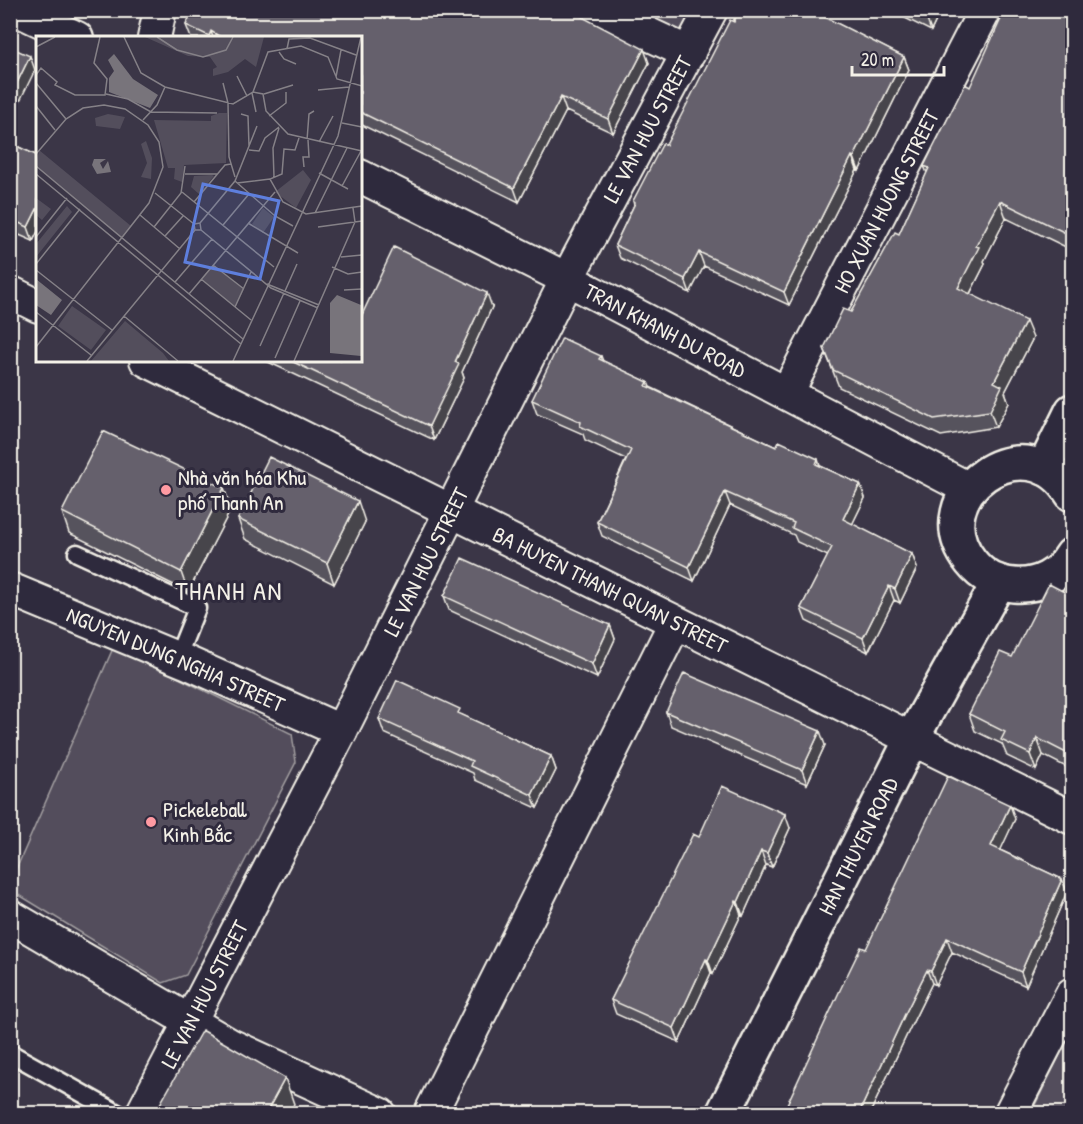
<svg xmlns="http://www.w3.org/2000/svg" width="1083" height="1124" viewBox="0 0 1083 1124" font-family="'Patrick Hand',sans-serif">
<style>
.green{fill:#534e5c;stroke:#a4a0a2;stroke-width:1.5}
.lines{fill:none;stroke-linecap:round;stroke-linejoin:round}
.lane-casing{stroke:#f4f1e8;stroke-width:21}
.street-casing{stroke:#f4f1e8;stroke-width:36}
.secondary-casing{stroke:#f4f1e8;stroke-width:38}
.lane{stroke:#2f2a3d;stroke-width:16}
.street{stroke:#2f2a3d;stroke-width:32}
.secondary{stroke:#2f2a3d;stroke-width:33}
.wall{fill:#57535d;stroke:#f4f1e8;stroke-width:1.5}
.shaded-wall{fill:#47444c;stroke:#f4f1e8;stroke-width:1.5}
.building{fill:#65616c;stroke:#f4f1e8;stroke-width:1.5}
.poi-dot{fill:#ff9aa2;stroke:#2f2a3d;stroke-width:2}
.labels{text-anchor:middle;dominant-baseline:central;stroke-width:6;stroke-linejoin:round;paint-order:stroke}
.street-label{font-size:22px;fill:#f4f1e8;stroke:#2f2a3d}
.poi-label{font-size:22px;fill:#f4f1e8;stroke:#2f2a3d;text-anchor:start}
.quarter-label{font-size:26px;letter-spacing:1.5px;fill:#f4f1e8;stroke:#2f2a3d}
.inset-road{fill:none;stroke:#858187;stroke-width:1.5}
.view{fill:#5e7fdd;fill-opacity:0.15;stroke:#5e7fdd;stroke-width:3}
.inset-edge{fill:none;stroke:#f4f1e8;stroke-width:3}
</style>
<rect width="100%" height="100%" fill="#3b3647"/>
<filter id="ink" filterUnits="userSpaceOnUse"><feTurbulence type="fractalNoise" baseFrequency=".0167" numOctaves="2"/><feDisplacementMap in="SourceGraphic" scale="12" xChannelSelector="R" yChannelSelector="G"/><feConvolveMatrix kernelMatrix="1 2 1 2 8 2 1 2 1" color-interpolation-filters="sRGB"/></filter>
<g filter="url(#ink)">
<!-- green -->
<path class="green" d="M 597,11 L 711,11 L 689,53 Z
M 114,646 L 292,734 L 296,762 L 186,975 L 163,983 L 11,890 L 11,881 Z
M 1072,1031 L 1072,1113 L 1031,1113 Z"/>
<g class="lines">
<!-- lane casing -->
<g class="lane-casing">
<path id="lane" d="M 77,553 L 197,608 L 177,658
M 12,1054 L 119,1114"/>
</g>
<!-- street casing -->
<g class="street-casing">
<g id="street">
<path d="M 18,10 L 77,38"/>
<path d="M 597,10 L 689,53"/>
<path d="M 154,38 L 160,10"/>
<path id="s1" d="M 360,176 L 567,279 L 969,489"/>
<path d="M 10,292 L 38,306"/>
<path id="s2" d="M 146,360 L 1072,818"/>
<path id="s3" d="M 787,393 L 985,10"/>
<path id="s4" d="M 10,589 L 186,662 L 341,731"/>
<path d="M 10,916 L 230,1045 L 380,1114"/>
<path id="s5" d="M 142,1114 L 341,731 L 567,279 L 711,10"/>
<path d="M 430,1114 L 675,623"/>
<path d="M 1010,1114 L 1072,994"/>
</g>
</g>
<!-- secondary casing -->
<g class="secondary-casing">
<g id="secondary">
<path d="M 1044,468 L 1072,411"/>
<path d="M 1072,494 C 1027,419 918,495 971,562 C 982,576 998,584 1014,585 C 1038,587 1060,575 1072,555"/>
<path id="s6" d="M 723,1114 L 911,740 L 999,582"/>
</g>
</g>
<!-- lane -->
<use href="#lane" class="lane"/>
<!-- street -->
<use href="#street" class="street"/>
<!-- secondary -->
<use href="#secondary" class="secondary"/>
</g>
<!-- wall -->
<path class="wall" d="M 189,10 L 569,10 L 649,63 L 613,133 L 566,111 L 519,202 L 360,124 L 360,38 L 191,38 L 186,25 L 192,12 Z
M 739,10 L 818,10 L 816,13 L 904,57 L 909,70 L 859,171 L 857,170 L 789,305 L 704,266 L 690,293 L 620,258 L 615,245 L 634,205 L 633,201 L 666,145 Z
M 889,10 L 941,10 L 931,31 Z
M 1072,10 L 1072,250 L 1006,218 L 984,261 L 985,264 L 970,294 L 1033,338 L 1005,392 L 1009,403 L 996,427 L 941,436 L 839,387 L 824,348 L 851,312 L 899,234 L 927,173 L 924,166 L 970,87 Z
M 10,143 L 38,156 L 38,231 L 33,241 L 10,231 Z
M 492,307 L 462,372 L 464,378 L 434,440 L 264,360 L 360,360 Z
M 601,356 L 603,361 L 648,382 L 650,387 L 776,447 L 818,459 L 820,466 L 860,484 L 865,498 L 852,524 L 912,554 L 917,568 L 900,603 L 894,600 L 868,652 L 806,621 L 801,608 L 828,556 L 797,542 L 794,535 L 730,505 L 694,581 L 602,536 L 597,522 L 626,459 L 585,440 L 583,434 L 537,414 L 532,400 Z
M 224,488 L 231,509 L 188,592 L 69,533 L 62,512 Z
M 238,519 L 365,522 L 334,584 L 245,539 Z
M 444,596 L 610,625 L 615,639 L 597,678 L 449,610 Z
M 1072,596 L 1072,770 L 1043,755 L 1036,770 L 1007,756 L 1002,744 L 975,731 L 969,714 L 1012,657 Z
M 666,712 L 825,745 L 807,784 L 671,726 Z
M 462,715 L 551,756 L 556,770 L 537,808 L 475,780 L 473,773 L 384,733 L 379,719 Z
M 1015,819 L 1000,850 L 1062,879 L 1067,892 L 1026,986 L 952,952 L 936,985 L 932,983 L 910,1028 L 870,1113 L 783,1113 L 866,949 Z
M 790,828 L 772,867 L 766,865 L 743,916 L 741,915 L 713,974 L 711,973 L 679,1042 L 616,1014 L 611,1000 L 699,837 Z"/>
<!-- shaded-wall -->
<path class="shaded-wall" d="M 929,10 L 941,10 L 931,31 L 926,17 Z
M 211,31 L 213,38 L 210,38 L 209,36 Z
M 644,49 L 649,63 L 613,133 L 608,119 Z
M 30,56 L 35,70 L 10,121 L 10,97 Z
M 904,57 L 909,70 L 859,171 L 854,157 Z
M 561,97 L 566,111 L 519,202 L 514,188 Z
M 852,156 L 857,170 L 789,305 L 784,292 Z
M 1000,201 L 1006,218 L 984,261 L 985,264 L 964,305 L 958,288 L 976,246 Z
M 38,207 L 38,231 L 33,241 L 28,227 Z
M 699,252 L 704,266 L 690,293 L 685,279 Z
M 487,293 L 492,307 L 462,372 L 464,378 L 434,440 L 429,426 L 455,362 Z
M 1026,321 L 1033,338 L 1005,392 L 1009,403 L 996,427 L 990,411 L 994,382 Z
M 860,484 L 865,498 L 848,533 L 843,519 Z
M 224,488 L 231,509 L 188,592 L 181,572 Z
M 725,492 L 730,505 L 694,581 L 689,567 Z
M 358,501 L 365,522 L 334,584 L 327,563 Z
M 912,554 L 917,568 L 900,603 L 895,589 Z
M 889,586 L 894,600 L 868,652 L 863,638 Z
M 610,625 L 615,639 L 597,678 L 592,664 Z
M 820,731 L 825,745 L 807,784 L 802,770 Z
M 1037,738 L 1043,755 L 1036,770 L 1030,754 Z
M 551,756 L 556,770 L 537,808 L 532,795 Z
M 1010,805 L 1015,819 L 996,860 L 991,846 Z
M 785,814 L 790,828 L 772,867 L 767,853 Z
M 761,851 L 766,865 L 743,916 L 738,902 Z
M 1062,879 L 1067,892 L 1026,986 L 1021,972 Z
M 736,901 L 741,915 L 713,974 L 708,960 Z
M 947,938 L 952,952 L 936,985 L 931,971 Z
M 706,959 L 711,973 L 679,1042 L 674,1028 Z
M 927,970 L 932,983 L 910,1028 L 870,1113 L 859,1113 L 905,1014 Z
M 285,1078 L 294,1104 L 289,1113 L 266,1113 Z"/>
<!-- building -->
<path class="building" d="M 193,10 L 569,10 L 644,49 L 608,119 L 561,97 L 514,188 L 360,112 L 360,38 L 222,38 L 211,31 L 209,36 L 186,25 Z
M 739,10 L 811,10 L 904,57 L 854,157 L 852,156 L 784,292 L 699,252 L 685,279 L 615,245 L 635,203 L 633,201 L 663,143 L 666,145 L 730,20 L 734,22 Z
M 912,10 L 929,10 L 926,17 Z
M 1005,10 L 1072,10 L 1072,236 L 1000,201 L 976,246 L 979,247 L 958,288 L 1026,321 L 994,382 L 1002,386 L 990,411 L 934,419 L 833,370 L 824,348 L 843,309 L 851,312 L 895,232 L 899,234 L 929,168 L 924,166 L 965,84 L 970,87 Z
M 10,47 L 30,56 L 10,97 Z
M 10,143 L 38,156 L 38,207 L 28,227 L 10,219 Z
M 394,247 L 487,293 L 455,362 L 459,364 L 429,426 L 289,360 L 360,360 L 360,319 Z
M 562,338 L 601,356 L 599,359 L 648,382 L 646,386 L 776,447 L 779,441 L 818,459 L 816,464 L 860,484 L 843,519 L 912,554 L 895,589 L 889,586 L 863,638 L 801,608 L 832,547 L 792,528 L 794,523 L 725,492 L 689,567 L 597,522 L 631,450 L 580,426 L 581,422 L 532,400 Z
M 103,431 L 224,488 L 181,572 L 62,512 Z
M 269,457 L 358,501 L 327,563 L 238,519 Z
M 462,558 L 610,625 L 592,664 L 444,596 Z
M 1049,584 L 1072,596 L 1072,756 L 1037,738 L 1030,754 L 1001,740 L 1005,732 L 969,714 L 1000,652 L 1012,657 Z
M 684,673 L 820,731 L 802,770 L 666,712 Z
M 397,680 L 460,709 L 458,713 L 551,756 L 532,795 L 470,766 L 472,761 L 379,719 Z
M 948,776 L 1010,805 L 991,846 L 1062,879 L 1021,972 L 947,938 L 931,971 L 927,970 L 905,1014 L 859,1113 L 783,1113 L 841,988 L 861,947 L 866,949 Z
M 722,786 L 785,814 L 767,853 L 761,851 L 738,902 L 736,901 L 708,960 L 706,959 L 674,1028 L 611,1000 L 693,834 L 699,837 Z
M 202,1030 L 285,1078 L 266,1113 L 155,1113 Z"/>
</g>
<!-- markers -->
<g class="poi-dot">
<circle cx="166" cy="490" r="6"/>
<circle cx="151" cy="822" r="6"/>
</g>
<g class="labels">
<!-- street labels -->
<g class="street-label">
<text stroke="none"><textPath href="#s5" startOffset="1107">LE VAN HUU STREET</textPath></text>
<text stroke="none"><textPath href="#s3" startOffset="216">HO XUAN HUONG STREET</textPath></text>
<text stroke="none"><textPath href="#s1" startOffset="342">TRAN KHANH DU ROAD</textPath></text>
<text stroke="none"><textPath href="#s5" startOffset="621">LE VAN HUU STREET</textPath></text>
<text stroke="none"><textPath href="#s2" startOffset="518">BA HUYEN THANH QUAN STREET</textPath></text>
<text stroke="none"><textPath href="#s4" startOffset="180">NGUYEN DUNG NGHIA STREET</textPath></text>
<text stroke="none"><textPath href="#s6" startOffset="300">HAN THUYEN ROAD</textPath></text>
<text stroke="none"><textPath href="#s5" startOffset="135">LE VAN HUU STREET</textPath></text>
</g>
<!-- poi labels -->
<g class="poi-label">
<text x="178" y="477">Nhà văn hóa Khu<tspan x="178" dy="25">phố Thanh An</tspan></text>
<text x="163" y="809">Pickeleball<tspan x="163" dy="25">Kinh Bắc</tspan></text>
</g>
<!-- quarter labels -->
<g class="quarter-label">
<text x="229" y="590">THANH AN</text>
</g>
</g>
<!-- overview -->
<g transform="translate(36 36)">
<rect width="326" height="326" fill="#3b3647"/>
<path d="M 109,1 L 228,1 L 220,31 L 209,23 L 192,36 L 177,40 L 177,33 L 181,31 L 174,21 L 152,20 ZM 183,77 L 191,77 L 190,127 L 148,129 L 146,146 L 138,143 L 139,132 L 132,132 L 118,84 L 175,85 L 175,80 ZM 72,78 L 89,81 L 84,93 L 60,90 L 59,82 ZM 110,105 L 116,122 L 115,143 L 105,141 L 111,127 L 105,108 ZM 3,114 L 95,190 L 86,202 L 0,130 ZM 267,134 L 275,144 L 260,172 L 239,156 ZM 158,140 L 176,139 L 178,140 L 163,158 L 155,151 ZM 0,162 L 15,173 L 6,184 L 0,179 ZM 31,170 L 36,176 L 0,221 L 0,208 ZM 227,172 L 238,181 L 227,197 L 216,188 ZM 177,229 L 208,253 L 199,271 L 165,243 ZM 36,270 L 70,294 L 55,314 L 22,290 ZM 89,285 L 127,317 L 133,325 L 55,325 Z" fill="#534e5c"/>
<path d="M 78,18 L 97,43 L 122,59 L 114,72 L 73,56 L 73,42 L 78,35 L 72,24 ZM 58,123 L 70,123 L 64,127 L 67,133 L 72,125 L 75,136 L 61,138 L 56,129 ZM 0,243 L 26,264 L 15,279 L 0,269 ZM 301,259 L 325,269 L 325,320 L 294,317 L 294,267 Z" fill="#78747b"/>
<path class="inset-road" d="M 88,1 L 105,37 L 129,51 L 197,68 L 217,56 L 227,58 L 230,75 L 252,98 L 326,115M 121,1 L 141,14 L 167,21 L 190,14 L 197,1M 0,11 L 19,1M 251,13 L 253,3 L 274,2 L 320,19M 243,16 L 248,23 L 260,28M 0,39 L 5,32 L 21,46 L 19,49 L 39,59 L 69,59 L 71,43 L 58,27 L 64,1M 201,40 L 211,60M 300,41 L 305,14M 0,47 L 30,83M 187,47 L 192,67 L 193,121 L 199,141M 282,54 L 313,51M 217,56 L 232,16 L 265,10 L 292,21 L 301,43 L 326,50M 216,57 L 220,76M 70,58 L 92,63 L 115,76 L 181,77M 228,58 L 257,49M 0,70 L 19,94M 205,78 L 212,80 L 213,110M 233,80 L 250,67 L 250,56M 107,84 L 121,69 L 129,51M 306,87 L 326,91M 263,102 L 259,114 L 248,113 L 246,138 L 234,143 L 247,166 L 270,178 L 326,170M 271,104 L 273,78 L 278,75M 283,106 L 297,80M 213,114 L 223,115 L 229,102 L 243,91M 0,118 L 30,83 L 47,72 L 68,69 L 89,73 L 112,89 L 123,106 L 127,131 L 113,167 L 0,311M 0,130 L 207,303M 268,131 L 267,121 L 273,121 L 272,104M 283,137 L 312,153M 0,138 L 205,308M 149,138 L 181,138M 238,141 L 237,112 L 243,92M 199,145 L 239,180 L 257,190M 201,147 L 234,143M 306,150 L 325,115M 146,156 L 238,231M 119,157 L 158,188M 158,166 L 189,129 L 195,128M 279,177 L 311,112M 104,179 L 144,213M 212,187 L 262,217M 187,189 L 213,158M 118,191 L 145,157 L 149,130M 282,191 L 326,185M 159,194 L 158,188 L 164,187 L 199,145 L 221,90M 165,194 L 235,252 L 282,272M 129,200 L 147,180M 0,201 L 31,162M 305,221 L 326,219M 0,228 L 44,173M 177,229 L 208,253M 296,231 L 312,238 L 326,236M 0,234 L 76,294M 165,243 L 215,284M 139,246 L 176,203M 231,248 L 283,269M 308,254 L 326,253M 249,255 L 261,228M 153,258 L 239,156M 199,271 L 215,236M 0,276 L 55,319M 88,280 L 142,325M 224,310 L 248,257M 239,322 L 264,265M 51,325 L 159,194 L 165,194 L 164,187M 197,325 L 302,100 L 325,1M 258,325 L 319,186 L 317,172"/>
<path class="view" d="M 167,148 L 243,165 L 224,243 L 149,226 Z"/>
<rect width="326" height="326" class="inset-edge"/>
</g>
<!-- margin -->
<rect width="1083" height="1124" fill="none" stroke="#2f2a3d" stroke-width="36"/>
<rect x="18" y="18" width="1047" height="1088" fill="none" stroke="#f4f1e8" stroke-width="2" filter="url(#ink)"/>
<!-- scale -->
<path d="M852 66v9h92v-9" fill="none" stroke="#f4f1e8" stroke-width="3"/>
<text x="861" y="66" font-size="18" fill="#f4f1e8" stroke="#2f2a3d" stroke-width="4.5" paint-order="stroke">20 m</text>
</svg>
